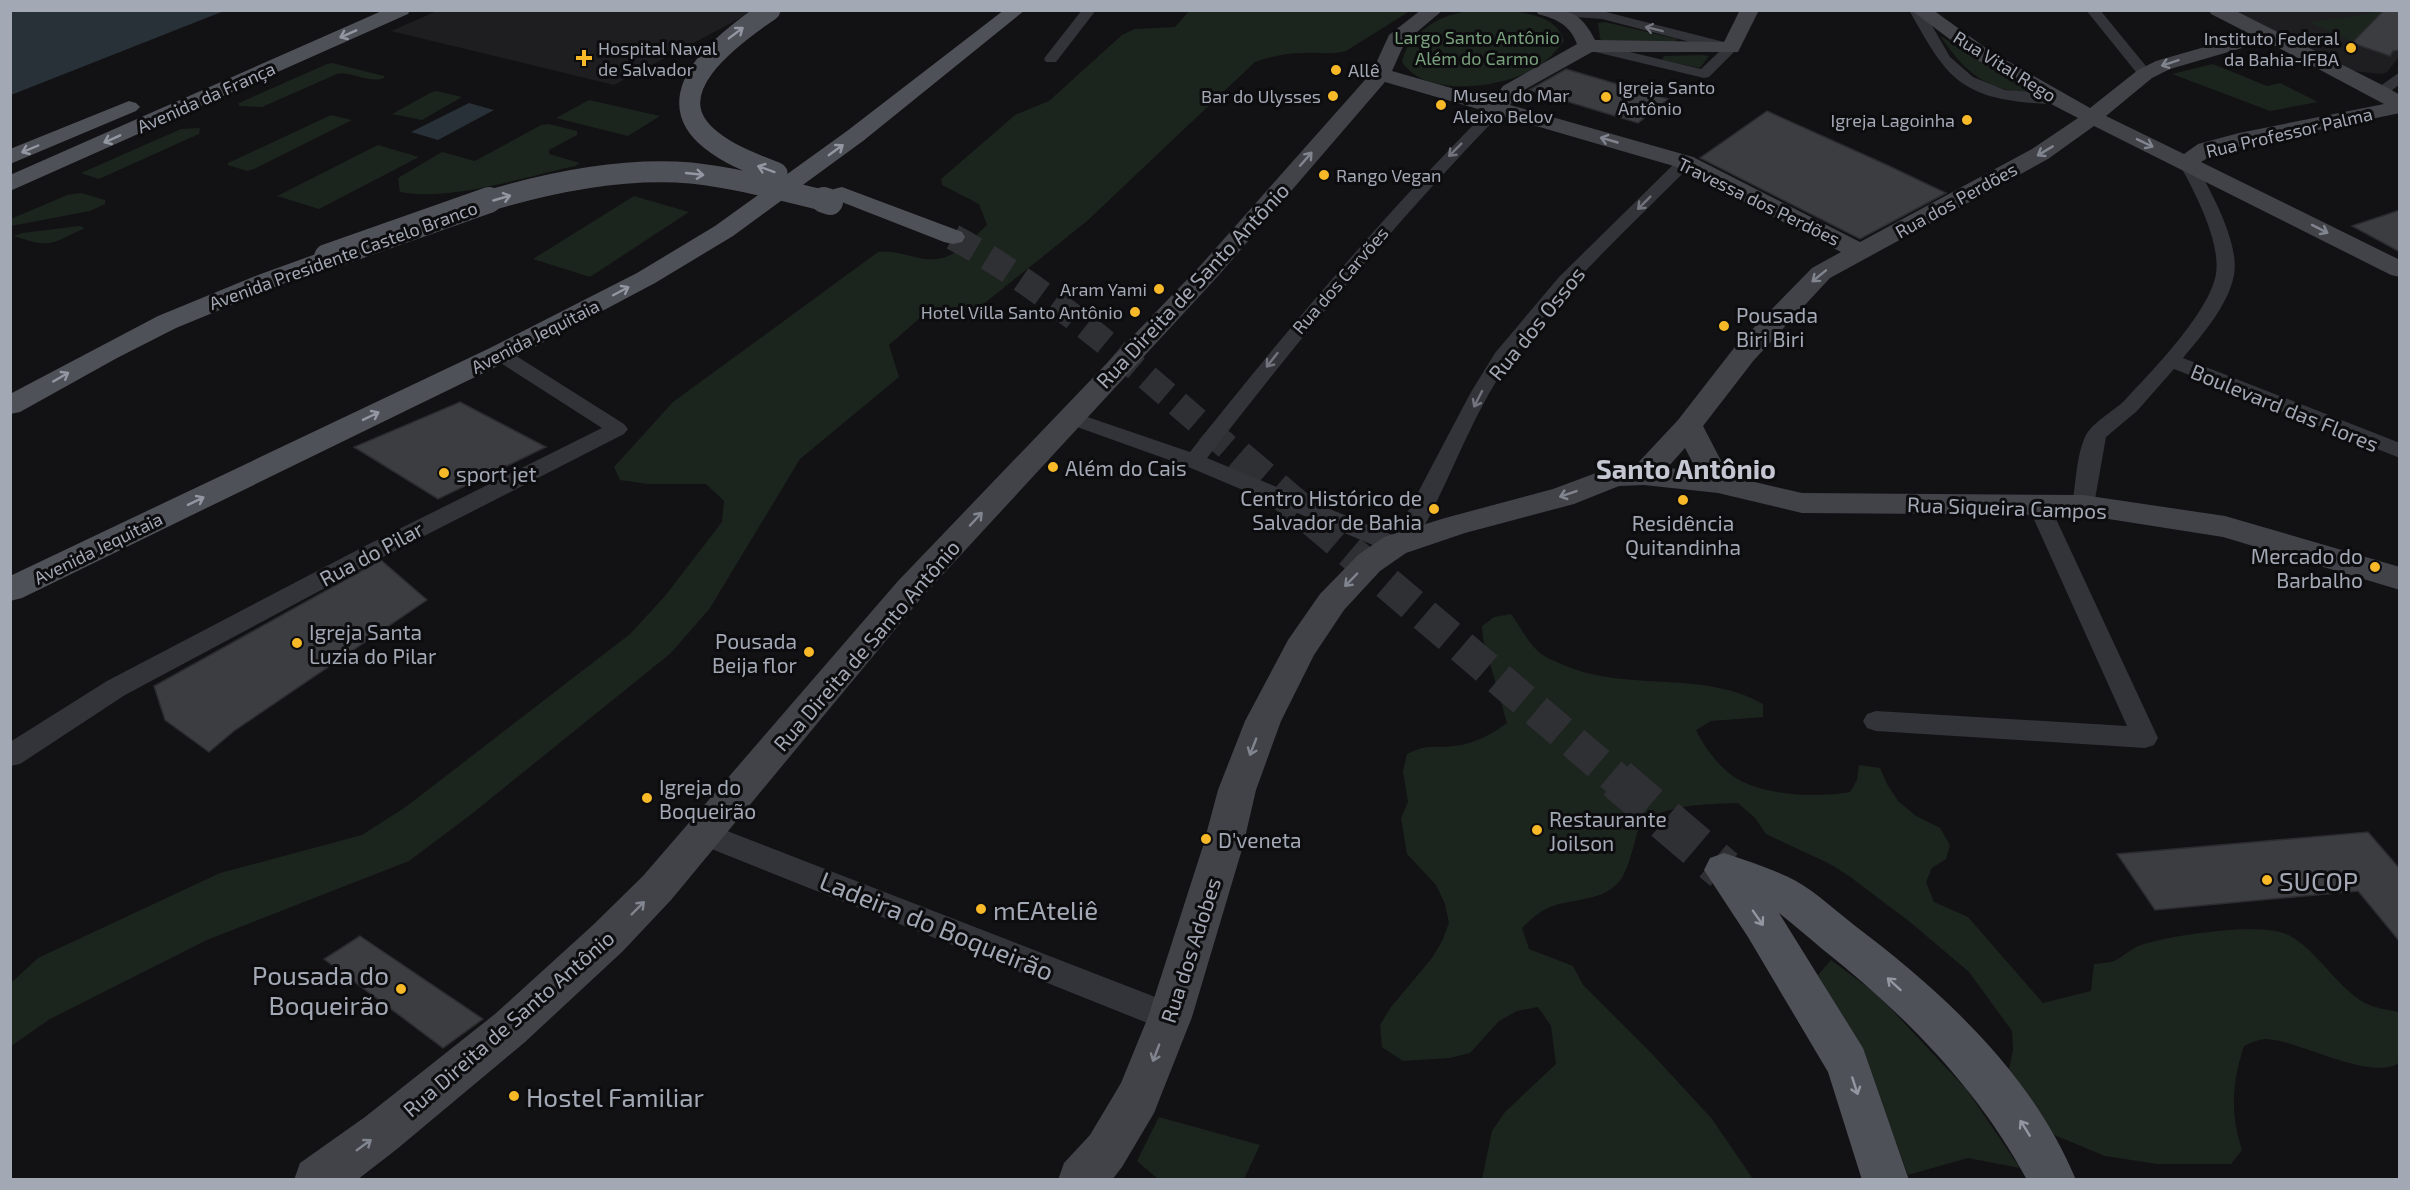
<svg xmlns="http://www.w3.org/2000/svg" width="2410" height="1190" viewBox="0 0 2410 1190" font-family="'Exo 2',sans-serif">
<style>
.built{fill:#1e1e21}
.green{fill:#1c241e}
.water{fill:#283038}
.building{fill:#3c3d41;stroke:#2c2c30;stroke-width:1.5}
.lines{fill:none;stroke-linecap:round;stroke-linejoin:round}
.primary-tunnel-far2{stroke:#2f3034;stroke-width:26;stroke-dasharray:26 14;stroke-linecap:butt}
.primary-tunnel-far1{stroke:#2f3034;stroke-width:33;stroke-dasharray:33 16;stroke-linecap:butt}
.primary-tunnel{stroke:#2f3034;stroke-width:42;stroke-dasharray:42 21;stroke-linecap:butt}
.street{fill:#333439;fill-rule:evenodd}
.secondary{fill:#414349;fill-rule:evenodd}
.primary{fill:#4f5158;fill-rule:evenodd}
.primary-bridge-far1{stroke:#4f5158;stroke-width:21}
.primary-bridge{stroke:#4f5158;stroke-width:26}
.oneway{stroke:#71747d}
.oneway2{stroke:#9297a2}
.oneway3{stroke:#81858f}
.poi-dot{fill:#f7b927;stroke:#0d0d0f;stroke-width:2}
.labels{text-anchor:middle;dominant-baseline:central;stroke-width:6;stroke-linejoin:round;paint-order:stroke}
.far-park-label{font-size:18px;fill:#79a17d;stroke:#0d0d0f}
.far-poi-label{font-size:18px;fill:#a3a8b5;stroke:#0d0d0f;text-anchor:end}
.far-street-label{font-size:18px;fill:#a3a8b5;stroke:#0d0d0f}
.street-label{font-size:21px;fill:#a3a8b5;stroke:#0d0d0f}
.poi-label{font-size:21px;fill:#a3a8b5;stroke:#0d0d0f;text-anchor:start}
.near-poi-label{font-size:26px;fill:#a3a8b5;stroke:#0d0d0f;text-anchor:start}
.near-street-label{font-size:26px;fill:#a3a8b5;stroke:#0d0d0f}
.district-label{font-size:27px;font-weight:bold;fill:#c4c7d1;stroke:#0d0d0f}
</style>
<rect width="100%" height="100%" fill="#121214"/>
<!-- built -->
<path class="built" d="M 437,11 L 754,11 L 614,85 L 391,31 Z
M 2228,11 L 2399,11 L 2399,57 L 2387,72 L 2382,74 L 2352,71 Z"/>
<!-- green -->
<path class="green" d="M 1503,10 C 1526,13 1557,15 1564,41 C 1556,51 1548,61 1537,67 C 1505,88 1426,99 1402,62 C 1404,50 1411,42 1419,34 C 1446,9 1469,11 1503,10 Z
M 1189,11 L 1410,11 L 1346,51 C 1332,55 1317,52 1302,53 C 1286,53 1270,57 1255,62 L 1087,221 L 981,306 L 921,317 L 889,345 L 899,377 L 800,459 L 710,608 L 671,653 L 469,816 L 409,861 L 207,940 L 50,1019 L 11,1046 L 11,983 L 38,958 L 220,873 L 362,835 L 407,806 L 630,634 L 665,596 L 722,522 L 724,501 L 706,484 L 648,484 L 620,480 L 614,467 L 673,402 L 878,252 C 891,250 902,254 915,257 C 949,266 963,247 987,225 L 979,204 L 942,185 L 941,179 L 1015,115 L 1049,101 L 1122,35 L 1135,29 L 1175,27 Z
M 2377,11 L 2382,12 L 2364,31 L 2368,48 L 2390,56 L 2389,58 L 2308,22 L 2369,14 Z
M 1605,22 L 1677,39 L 1676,43 L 1605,42 L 1600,39 L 1598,23 Z
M 1940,36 L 2037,94 C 1986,90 1968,76 1940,36 Z
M 1702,55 L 1709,56 L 1700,68 L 1662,60 L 1664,56 Z
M 332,63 L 384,76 L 384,78 C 369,84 353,71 337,74 L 262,107 L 239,106 L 239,103 L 327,64 Z
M 2213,64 L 2267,86 L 2280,83 L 2318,102 L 2270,111 L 2172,74 Z
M 437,91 L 462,97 L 422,120 L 392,114 L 432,92 Z
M 589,100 L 660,116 L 628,136 L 556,118 Z
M 331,115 L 352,120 L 254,169 L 247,171 L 228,165 L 228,163 Z
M 549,124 L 577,131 L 577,135 L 549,150 L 549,154 L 580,163 L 575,166 C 524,177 450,202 400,192 L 398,178 L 442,152 L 475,161 L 541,125 Z
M 200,128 L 199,134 L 99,179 L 81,173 L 181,129 Z
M 378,145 L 419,157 L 319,209 L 277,196 Z
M 81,193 L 105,200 L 105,204 L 90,211 L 11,226 L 11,219 L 67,195 Z
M 634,196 L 689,212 L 590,277 L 533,259 Z
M 79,226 L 85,228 C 50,244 52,249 14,236 L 22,233 Z
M 1511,614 C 1520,626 1527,641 1538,651 C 1545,658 1557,662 1566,666 C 1629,692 1704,670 1763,704 L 1763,717 L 1711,721 L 1696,730 C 1704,747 1718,765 1733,776 C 1761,796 1818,798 1850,792 L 1857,780 L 1859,765 L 1880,768 L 1887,784 L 1898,801 L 1916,816 L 1940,828 L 1950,845 L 1946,859 L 1932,868 L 1926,882 L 1934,902 L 1968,917 L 2043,1003 L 2091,991 L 2094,964 C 2101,963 2111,963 2116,960 C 2127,954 2131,948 2144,944 C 2173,935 2251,924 2280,932 C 2314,941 2338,994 2372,1006 C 2381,1009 2391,1010 2399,1012 L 2400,1062 C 2373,1083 2299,1040 2266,1039 C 2258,1039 2251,1043 2244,1046 C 2232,1083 2230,1113 2242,1150 L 2231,1164 L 2157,1164 L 2105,1156 L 2054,1135 L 2031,1118 L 2015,1094 L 2009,1069 L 2013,1050 L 2012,1031 L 1969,972 L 1910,922 L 1849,876 L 1830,864 L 1766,834 L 1755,818 L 1738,803 C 1701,805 1673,803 1640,823 C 1635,839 1631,861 1623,876 C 1609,900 1580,898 1556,905 C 1542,909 1532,918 1522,928 L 1529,949 L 1573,966 L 1583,985 L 1654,1056 L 1712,1119 L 1753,1179 L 1482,1179 L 1492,1131 L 1505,1112 L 1556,1064 L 1551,1026 L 1538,1007 L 1517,1011 L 1499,1021 L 1470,1053 L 1450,1058 L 1403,1061 L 1382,1047 L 1380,1025 L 1391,1007 L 1432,958 L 1442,941 L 1449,923 L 1445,904 L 1436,885 L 1407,854 L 1401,818 L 1408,802 L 1403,771 L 1407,754 C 1428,743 1432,749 1454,746 C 1473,744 1491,735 1507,723 L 1483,639 L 1482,626 L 1494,617 Z
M 1831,960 L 1878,995 L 1967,1090 L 2020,1168 L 1968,1158 L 1908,1175 L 1861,1049 L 1818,975 Z
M 1159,1117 L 1260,1145 L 1244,1179 L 1158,1179 L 1137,1161 Z"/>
<!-- water -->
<path class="water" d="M 11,10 L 224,10 L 224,11 L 11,95 Z
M 469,103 L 494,110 L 438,140 L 411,132 Z"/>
<!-- building -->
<path class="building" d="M 2384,10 L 2400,10 L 2400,50 L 2393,51 L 2390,56 L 2352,43 Z
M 1566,69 L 1644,92 L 1668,99 L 1638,123 L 1529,90 Z
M 1767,111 L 1887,165 L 1946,193 L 1860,239 L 1700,158 Z
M 2400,210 L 2400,252 L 2352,226 Z
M 460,402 L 546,447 L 438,499 L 354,447 Z
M 381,560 L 427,600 L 234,731 L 209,752 L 165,720 L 154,686 Z
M 2368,832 L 2400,869 L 2400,942 L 2358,891 L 2155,910 L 2117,854 Z
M 360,936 L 483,1019 L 443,1048 L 324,959 Z"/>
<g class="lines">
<!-- primary-tunnel-far2 -->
<path class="primary-tunnel-far2" d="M 953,237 C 1059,295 1148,379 1239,457"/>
<!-- primary-tunnel-far1 -->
<path class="primary-tunnel-far1" d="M 1238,456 L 1619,781"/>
<!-- primary-tunnel -->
<path class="primary-tunnel" d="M 1617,779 L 1724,870"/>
<!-- street -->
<path class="street" d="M 1082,10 L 1096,10 L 1056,62 L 1046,62 L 1044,59 L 1046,56 Z
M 1909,10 L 1923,10 L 1950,57 L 1973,77 L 2005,90 L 2056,94 L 2064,99 C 2057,107 2042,103 2033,103 C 1956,97 1944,72 1909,10 Z
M 2086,10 L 2100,10 L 2150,71 L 2152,74 L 2150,77 L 2140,77 Z
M 1543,11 L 1602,11 L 1736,45 L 1738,48 L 1709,77 L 1704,78 L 1583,49 L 1581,46 L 1588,42 L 1701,69 L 1721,50 L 1602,19 L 1550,15 Z
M 2400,72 L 2400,84 L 2386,95 L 2376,95 L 2373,92 L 2376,89 Z
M 1497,104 L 1505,109 L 1502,112 C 1396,221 1300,338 1207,458 L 1395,536 L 1471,392 L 1495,353 L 1559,277 L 1679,159 L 1691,159 L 1693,162 L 1691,165 C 1631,226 1560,290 1511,359 C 1470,416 1449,486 1413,546 L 1395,553 L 1387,551 L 1186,466 L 1063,422 L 1060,417 L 1063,412 L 1070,411 L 1190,452 C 1285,332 1383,215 1492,106 Z
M 2186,157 L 2194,162 C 2210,189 2240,243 2234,275 C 2228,306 2202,335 2183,358 L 2400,443 L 2400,458 L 2174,369 L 2137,411 L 2106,437 L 2094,505 L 2091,510 L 2083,512 L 2075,510 L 2072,505 C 2076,484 2076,457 2085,437 C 2093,421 2112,413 2125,400 C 2152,371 2209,313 2216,274 C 2221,241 2194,190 2178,162 Z
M 500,348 L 507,350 L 624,424 L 628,429 L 624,434 L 381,558 L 125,695 L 20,764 L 10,766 L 10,742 L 107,681 L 365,546 L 602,428 L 493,358 L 490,354 L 493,350 Z
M 2039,499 L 2047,501 L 2050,506 L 2158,738 L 2154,745 L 2145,748 L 1876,731 L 1867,728 L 1863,721 L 1867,714 L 1876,711 L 2127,726 L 2028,506 L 2031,501 Z
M 704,822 L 1181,1007 L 1186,1017 L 1181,1027 L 1170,1032 L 694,842 L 690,834 L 694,826 Z"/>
<!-- secondary -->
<path class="secondary" d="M 1421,10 L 1443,10 L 1405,42 L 1392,71 L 1493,100 L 1503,86 L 1577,44 C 1570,25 1557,19 1538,14 L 1536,10 C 1568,10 1579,9 1595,40 L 1724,42 L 1740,10 L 1759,10 L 1738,52 L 1592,52 L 1517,94 L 1510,105 L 1693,157 L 1860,242 L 2032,149 L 2078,118 L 2049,103 L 1976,59 L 1911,10 L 1933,10 L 1990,51 L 2090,108 L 2138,70 L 2156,61 L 2250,34 L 2211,14 L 2209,10 L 2234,10 L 2388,88 L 2400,95 L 2400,113 L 2242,146 L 2214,154 L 2201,162 L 2400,260 L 2400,277 L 2391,275 L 2094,126 L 2048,159 L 1830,278 L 1754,360 L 1703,426 L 1729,476 L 1802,493 L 2083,495 L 2225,516 L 2400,567 L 2400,590 L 2223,537 L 2083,515 L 1802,513 L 1718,493 L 1644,485 L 1619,486 L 1574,504 L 1465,533 L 1406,553 L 1380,571 L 1344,610 L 1314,655 L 1281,721 L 1256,790 L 1243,846 L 1192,1017 L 1154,1113 L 1122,1167 L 1112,1180 L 1058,1180 L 1064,1163 L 1090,1135 L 1121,1083 L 1148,1017 L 1203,846 L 1218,790 L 1245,721 L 1288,640 L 1320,594 L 1358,555 L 1384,537 L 1445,518 L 1553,489 L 1604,470 L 1635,466 L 1678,420 L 1734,348 L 1812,268 L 1841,252 L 1677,167 L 1385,82 L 1218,276 L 922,597 L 671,900 L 623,951 L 525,1042 L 397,1149 L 357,1180 L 294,1180 L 300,1163 L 365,1117 L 495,1014 L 593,925 L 643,876 L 898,581 L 1200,266 L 1372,72 L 1389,35 ZM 2266,41 L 2384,104 L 2239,133 L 2198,144 L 2184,154 L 2106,116 L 2152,78 L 2170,69 ZM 1685,448 L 1697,471 L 1667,468 Z"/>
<!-- primary -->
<path class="primary" d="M 384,10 L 410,10 L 408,14 L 10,191 L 10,175 Z
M 1004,10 L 1025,10 L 863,141 L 733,236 L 655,283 L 510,360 L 22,598 L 10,601 L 10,576 L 490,348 L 637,273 L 715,226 L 847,131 Z
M 129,101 L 136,103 L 140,107 L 136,111 L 10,164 L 10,149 Z
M 842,187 L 962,232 L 965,237 L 962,242 L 953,244 L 944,242 L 834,199 L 830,194 L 834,189 Z
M 327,250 L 336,252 L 339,257 L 336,262 L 176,328 L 117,358 L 20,412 L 10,414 L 10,394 L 158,316 L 258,275 Z
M 1724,853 C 1748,861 1773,869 1796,881 C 1817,893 1835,910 1854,925 C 1943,992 2033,1075 2076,1180 L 2027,1180 C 1977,1087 1903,1013 1821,948 C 1807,936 1793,924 1779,913 L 1863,1048 L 1909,1180 L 1862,1180 L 1828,1072 L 1748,937 L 1704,870 L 1710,858 Z"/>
<!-- primary-bridge-far1 -->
<path class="primary-bridge-far1" d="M 770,10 C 733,35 651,93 711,140 C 731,156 754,164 777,173
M 484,202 C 550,182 622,167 691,173 C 738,178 784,191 830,202"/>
<!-- primary-bridge -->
<path class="primary-bridge" d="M 824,200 L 830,202
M 327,257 L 489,200"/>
</g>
<!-- one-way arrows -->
<defs><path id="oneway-shaft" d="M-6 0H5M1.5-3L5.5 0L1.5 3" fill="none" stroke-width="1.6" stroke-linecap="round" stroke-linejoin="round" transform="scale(1.5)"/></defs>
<g class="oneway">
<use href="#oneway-shaft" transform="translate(1654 29) rotate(-166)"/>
<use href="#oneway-shaft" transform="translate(1455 150) rotate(135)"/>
<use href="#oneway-shaft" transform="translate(1644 203) rotate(135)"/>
<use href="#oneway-shaft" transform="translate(1272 360) rotate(128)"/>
<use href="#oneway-shaft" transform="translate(1478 399) rotate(117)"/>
</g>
<g class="oneway2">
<use href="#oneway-shaft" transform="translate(736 33) rotate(-37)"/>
<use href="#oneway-shaft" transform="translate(348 34) rotate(156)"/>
<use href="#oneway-shaft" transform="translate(112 139) rotate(156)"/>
<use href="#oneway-shaft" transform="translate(30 149) rotate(157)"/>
<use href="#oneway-shaft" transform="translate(836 150) rotate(-36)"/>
<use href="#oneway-shaft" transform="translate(766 169) rotate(-160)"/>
<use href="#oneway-shaft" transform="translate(695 174) rotate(6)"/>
<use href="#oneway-shaft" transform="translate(502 198) rotate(-16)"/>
<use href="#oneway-shaft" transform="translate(621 291) rotate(-28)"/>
<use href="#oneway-shaft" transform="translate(61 377) rotate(-30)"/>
<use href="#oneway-shaft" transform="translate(371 416) rotate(-26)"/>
<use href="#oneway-shaft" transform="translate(196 501) rotate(-26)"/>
<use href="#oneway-shaft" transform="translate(1758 918) rotate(55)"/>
<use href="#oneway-shaft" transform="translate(1894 984) rotate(-138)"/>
<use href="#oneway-shaft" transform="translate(1855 1086) rotate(72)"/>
<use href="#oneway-shaft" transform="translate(2025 1128) rotate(-122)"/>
</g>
<g class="oneway3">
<use href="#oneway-shaft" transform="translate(2170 63) rotate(162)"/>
<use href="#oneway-shaft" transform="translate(1609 140) rotate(-164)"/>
<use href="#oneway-shaft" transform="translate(2145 143) rotate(26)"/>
<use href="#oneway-shaft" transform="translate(2045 151) rotate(149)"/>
<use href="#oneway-shaft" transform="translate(1306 159) rotate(-49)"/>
<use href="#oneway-shaft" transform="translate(2320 229) rotate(27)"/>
<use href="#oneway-shaft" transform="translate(1819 276) rotate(141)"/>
<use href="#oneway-shaft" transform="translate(1568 494) rotate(161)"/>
<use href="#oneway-shaft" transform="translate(976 519) rotate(-47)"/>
<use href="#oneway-shaft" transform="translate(1351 580) rotate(134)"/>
<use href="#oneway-shaft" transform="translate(1253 747) rotate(111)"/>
<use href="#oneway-shaft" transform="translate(638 908) rotate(-45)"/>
<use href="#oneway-shaft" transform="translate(1156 1053) rotate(111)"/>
<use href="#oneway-shaft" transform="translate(364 1145) rotate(-36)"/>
</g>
<!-- markers -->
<g class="poi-dot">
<circle cx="2351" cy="48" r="6"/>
<path d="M581 49h6v6h6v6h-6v6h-6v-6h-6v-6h6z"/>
<circle cx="1336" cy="70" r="6"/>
<circle cx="1333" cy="96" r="6"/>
<circle cx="1606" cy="97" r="6"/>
<circle cx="1441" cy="105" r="6"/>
<circle cx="1967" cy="120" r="6"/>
<circle cx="1324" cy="175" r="6"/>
<circle cx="1159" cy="289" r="6"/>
<circle cx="1135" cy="312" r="6"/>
<circle cx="1724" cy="326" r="6"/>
<circle cx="1053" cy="467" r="6"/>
<circle cx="444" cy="473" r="6"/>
<circle cx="1683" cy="500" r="6"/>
<circle cx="1434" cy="509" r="6"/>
<circle cx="2375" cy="567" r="6"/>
<circle cx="297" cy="643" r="6"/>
<circle cx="809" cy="652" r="6"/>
<circle cx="647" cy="798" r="6"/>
<circle cx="1537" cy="830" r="6"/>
<circle cx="1206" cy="839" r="6"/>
<circle cx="2267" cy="880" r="6"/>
<circle cx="981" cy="909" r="6"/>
<circle cx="401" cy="989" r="6"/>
<circle cx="514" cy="1096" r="6"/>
</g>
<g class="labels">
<!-- far-park labels -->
<g class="far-park-label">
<text x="1477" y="37">Largo Santo Antônio<tspan x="1477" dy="21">Além do Carmo</tspan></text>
</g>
<!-- far-poi labels -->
<g class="far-poi-label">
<text x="2339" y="38">Instituto Federal<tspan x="2339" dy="21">da Bahia-IFBA</tspan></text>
<text x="598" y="48" text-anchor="start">Hospital Naval<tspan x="598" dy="21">de Salvador</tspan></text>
<text x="1348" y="70" text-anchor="start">Allê</text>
<text x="1618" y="87" text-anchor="start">Igreja Santo<tspan x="1618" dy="21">Antônio</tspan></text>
<text x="1453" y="95" text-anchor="start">Museu do Mar<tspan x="1453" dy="21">Aleixo Belov</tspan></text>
<text x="1321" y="96">Bar do Ulysses</text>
<text x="1955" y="120">Igreja Lagoinha</text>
<text x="1336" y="175" text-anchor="start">Rango Vegan</text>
<text x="1147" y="289">Aram Yami</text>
<text x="1123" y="312">Hotel Villa Santo Antônio</text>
</g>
<!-- far-street labels -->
<g class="far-street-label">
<text transform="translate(2005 66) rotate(32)">Rua Vital Rego</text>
<text transform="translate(206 97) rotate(-24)">Avenida da França</text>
<text transform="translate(2289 132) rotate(-13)">Rua Professor Palma</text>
<text transform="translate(1956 200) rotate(-29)">Rua dos Perdões</text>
<text transform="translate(1759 201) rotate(26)">Travessa dos Perdões</text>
<text transform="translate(343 255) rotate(-20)">Avenida Presidente Castelo Branco</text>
<text transform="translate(1340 280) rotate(-49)">Rua dos Carvões</text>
<text transform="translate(535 336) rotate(-27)">Avenida Jequitaia</text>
<text transform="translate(98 548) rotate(-26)">Avenida Jequitaia</text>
</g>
<!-- street labels -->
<g class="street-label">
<text transform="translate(1192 285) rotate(-47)">Rua Direita de Santo Antônio</text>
<text transform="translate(1536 323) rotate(-51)">Rua dos Ossos</text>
<text transform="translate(2285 407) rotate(22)">Boulevard das Flores</text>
<text transform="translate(2007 507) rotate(2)">Rua Siqueira Campos</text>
<text transform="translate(371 553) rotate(-28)">Rua do Pilar</text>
<text transform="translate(866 645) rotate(-49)">Rua Direita de Santo Antônio</text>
<text transform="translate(1190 950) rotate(-72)">Rua dos Adobes</text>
<text transform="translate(508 1023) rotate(-41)">Rua Direita de Santo Antônio</text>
</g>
<!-- poi labels -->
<g class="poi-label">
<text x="1736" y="314">Pousada<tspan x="1736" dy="24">Biri Biri</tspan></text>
<text x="1065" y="467">Além do Cais</text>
<text x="456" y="473">sport jet</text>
<text x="1422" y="497" text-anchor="end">Centro Histórico de<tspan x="1422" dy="24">Salvador de Bahia</tspan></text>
<text x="1683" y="522" text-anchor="middle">Residência<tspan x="1683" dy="24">Quitandinha</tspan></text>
<text x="2363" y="555" text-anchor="end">Mercado do<tspan x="2363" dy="24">Barbalho</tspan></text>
<text x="309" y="631">Igreja Santa<tspan x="309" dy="24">Luzia do Pilar</tspan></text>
<text x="797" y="640" text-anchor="end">Pousada<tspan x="797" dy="24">Beija flor</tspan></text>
<text x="659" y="786">Igreja do<tspan x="659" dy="24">Boqueirão</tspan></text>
<text x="1549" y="818">Restaurante<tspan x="1549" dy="24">Joilson</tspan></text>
<text x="1218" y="839">D'veneta</text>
</g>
<!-- near-poi labels -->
<g class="near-poi-label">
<text x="2279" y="880">SUCOP</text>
<text x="993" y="909">mEAteliê</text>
<text x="389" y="974" text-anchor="end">Pousada do<tspan x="389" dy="30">Boqueirão</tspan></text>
<text x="526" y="1096">Hostel Familiar</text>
</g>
<!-- near-street labels -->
<g class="near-street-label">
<text transform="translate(937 925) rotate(22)">Ladeira do Boqueirão</text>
</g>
<!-- district labels -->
<g class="district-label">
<text x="1686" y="468">Santo Antônio</text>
</g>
</g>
<!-- border -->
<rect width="2410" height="1190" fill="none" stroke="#a3a8b5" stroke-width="24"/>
</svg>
